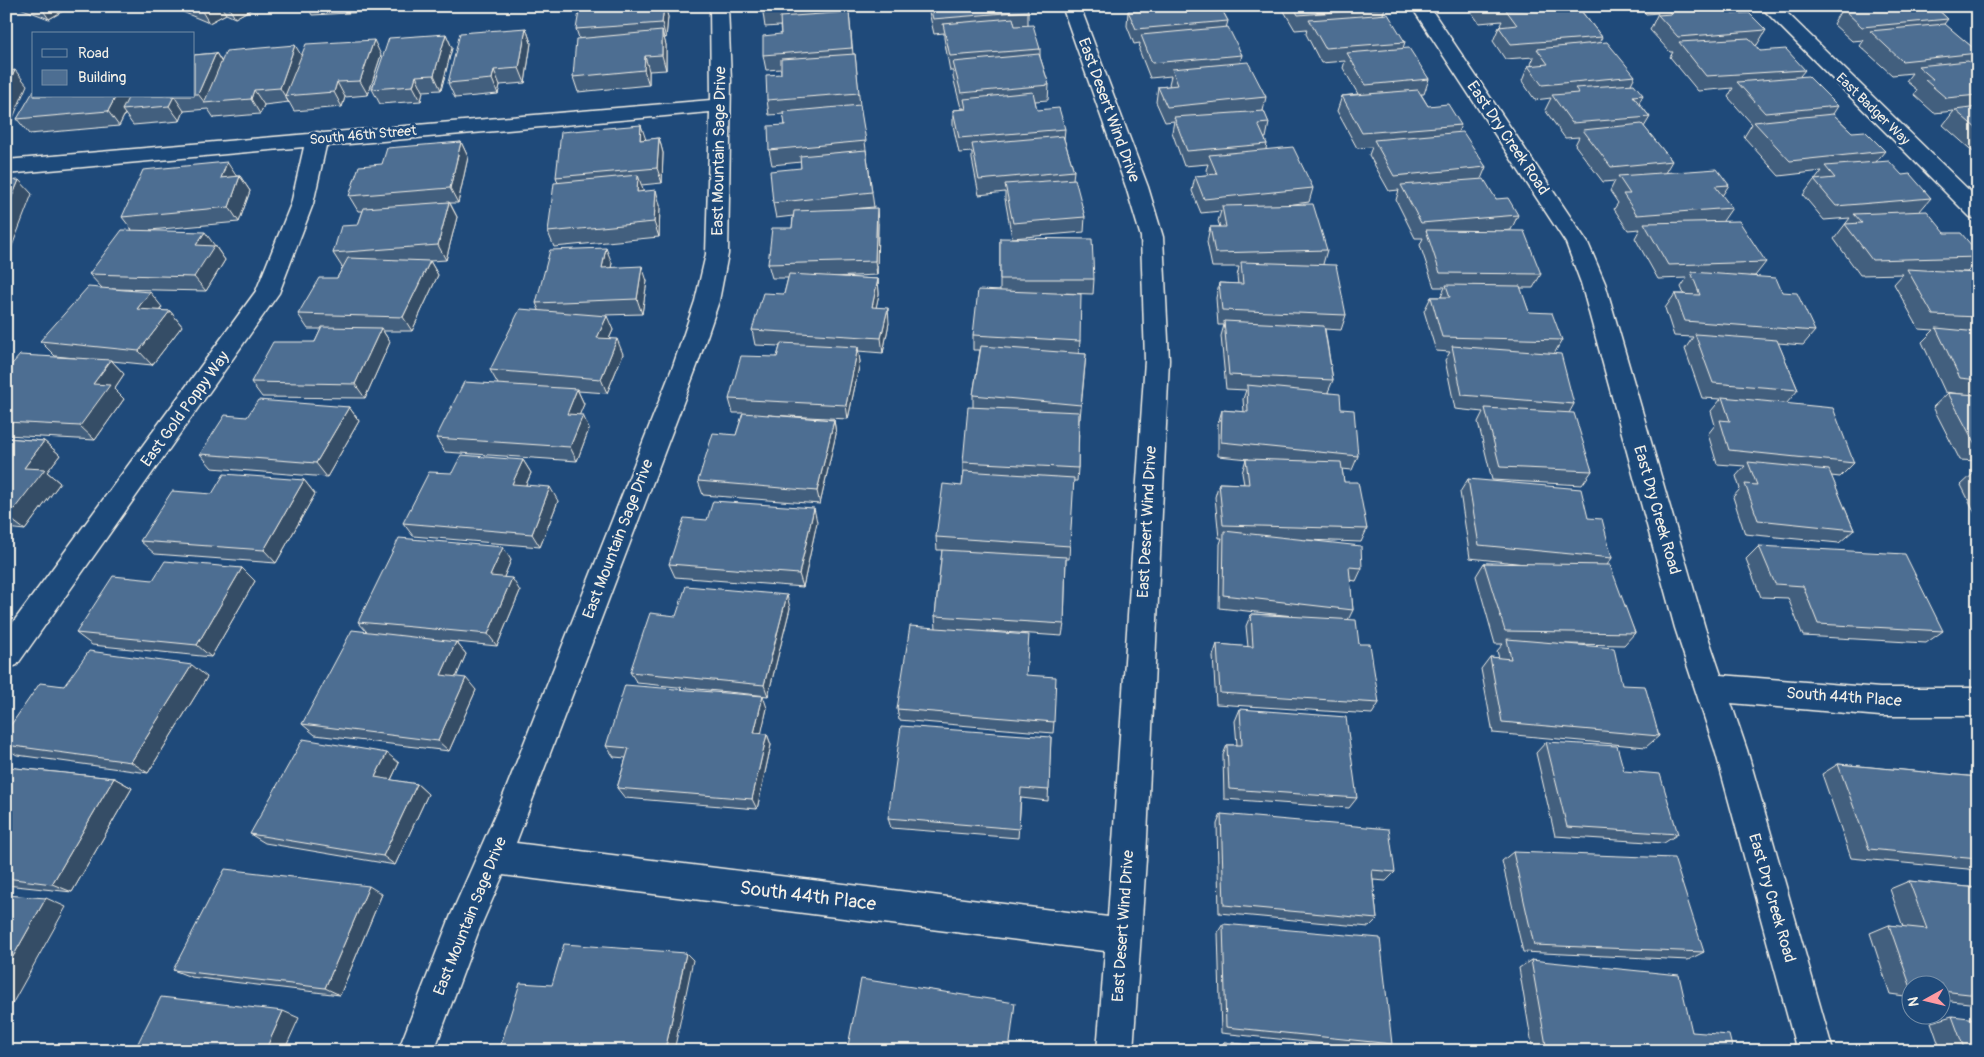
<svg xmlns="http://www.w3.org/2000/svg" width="1984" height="1057" viewBox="0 0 1984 1057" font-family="Pangolin,sans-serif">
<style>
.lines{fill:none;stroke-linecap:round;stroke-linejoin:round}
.minor-casing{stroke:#f4f1e8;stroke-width:3}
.minor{fill:#1f4a7a;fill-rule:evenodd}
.wall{fill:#425f7e;stroke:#f4f1e8}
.shaded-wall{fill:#364d66;stroke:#f4f1e8}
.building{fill:#4d6e92;stroke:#f4f1e8}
.labels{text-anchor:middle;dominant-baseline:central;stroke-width:5;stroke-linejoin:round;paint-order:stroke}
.far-street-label{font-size:14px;fill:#f4f1e8;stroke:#1f4a7a}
.street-label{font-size:16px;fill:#f4f1e8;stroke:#1f4a7a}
.near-street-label{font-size:19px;fill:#f4f1e8;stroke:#1f4a7a}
</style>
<rect width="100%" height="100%" fill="#1f4a7a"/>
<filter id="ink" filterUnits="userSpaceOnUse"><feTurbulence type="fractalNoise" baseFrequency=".02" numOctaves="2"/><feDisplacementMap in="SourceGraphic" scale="10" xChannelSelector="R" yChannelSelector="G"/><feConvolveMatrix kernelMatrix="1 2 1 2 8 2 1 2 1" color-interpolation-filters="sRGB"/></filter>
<g filter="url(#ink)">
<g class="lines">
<!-- minor casing -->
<g class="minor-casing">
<path id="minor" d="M 710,6 L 728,6 L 731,81 L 728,254 L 719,301 L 697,366 L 516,843 L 1108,917 L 1145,360 L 1141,237 L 1126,187 L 1062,6 L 1080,6 L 1148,187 L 1163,237 L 1169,360 L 1146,859 L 1133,1051 L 1097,1051 L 1105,951 L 503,875 L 479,930 L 434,1051 L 398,1051 L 451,915 L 500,804 L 673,366 L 695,301 L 706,254 L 710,112 L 326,146 L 313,204 L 279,293 L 17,665 L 6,669 L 6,632 L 256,291 L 291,204 L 304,147 L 6,174 L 6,160 L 309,134 L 317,132 L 323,133 L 711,100 Z
M 1411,6 L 1429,6 L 1588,243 L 1605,283 L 1705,628 L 1721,675 L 1880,688 L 1978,688 L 1978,716 L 1880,716 L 1731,703 L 1747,750 L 1833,1051 L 1797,1051 L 1715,750 L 1675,628 L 1581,283 L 1566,243 Z
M 1760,6 L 1780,6 L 1978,199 L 1978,219 L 1970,217 Z"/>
</g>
<!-- minor -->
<use href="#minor" class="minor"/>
</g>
<!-- wall -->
<path class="wall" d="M 15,6 L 72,6 L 49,19 Z
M 175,6 L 257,6 L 235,18 L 226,14 L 209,23 L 178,10 Z
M 307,6 L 368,6 L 366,12 L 312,15 Z
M 664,6 L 665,6 L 668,17 L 666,38 L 664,38 L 666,45 L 666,70 L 649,71 L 649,85 L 578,92 L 573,77 L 579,38 L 576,29 Z
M 762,6 L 847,6 L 848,12 L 849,12 L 853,54 L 855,54 L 860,106 L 874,207 L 851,209 L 878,223 L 877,275 L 831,277 L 878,279 L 879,294 L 876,307 L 889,323 L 883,353 L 858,351 L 860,362 L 848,419 L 767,415 L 834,420 L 836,434 L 820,504 L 703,495 L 698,481 L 736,435 L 743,413 L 733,413 L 729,399 L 777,357 L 780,346 L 755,345 L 752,330 L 784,294 L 788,278 L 772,278 L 768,264 L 792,228 L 793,216 L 776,218 L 773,203 L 801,168 L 801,162 L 772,165 L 769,150 L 785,125 L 784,114 L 769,115 L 767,100 L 781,74 L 781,69 L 766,70 L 763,55 L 781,34 L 780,26 L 765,27 Z
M 929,6 L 1027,6 L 1028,11 L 1028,25 L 1040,49 L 1040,57 L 1049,85 L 1048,100 L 1035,101 L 1037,110 L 1065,129 L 1064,139 L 1074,171 L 1073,179 L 1085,217 L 1084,232 L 1012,238 L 1005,199 L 1005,192 L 979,195 L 972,159 L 972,152 L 959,153 L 953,125 L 953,110 L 964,109 L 964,108 L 961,108 L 953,77 L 953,71 L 950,71 L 944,38 L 944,33 L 934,34 L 929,12 Z
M 1140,6 L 1220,6 L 1228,21 L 1226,28 L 1242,55 L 1240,63 L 1266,97 L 1263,111 L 1269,123 L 1266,138 L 1264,138 L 1267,144 L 1266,149 L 1313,188 L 1309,202 L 1287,205 L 1327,250 L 1323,264 L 1346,315 L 1341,330 L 1325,329 L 1333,380 L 1328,392 L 1341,409 L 1358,456 L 1352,470 L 1342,469 L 1344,482 L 1367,529 L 1361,542 L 1305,540 L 1362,568 L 1356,581 L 1350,580 L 1353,610 L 1348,620 L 1359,644 L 1379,703 L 1372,714 L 1216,704 L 1213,656 L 1217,644 L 1248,647 L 1246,626 L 1251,614 L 1293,616 L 1219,608 L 1220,544 L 1222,538 L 1219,538 L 1215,497 L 1219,483 L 1244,484 L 1242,473 L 1246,459 L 1249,459 L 1218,456 L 1218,424 L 1222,410 L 1244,412 L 1243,399 L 1246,390 L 1226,389 L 1221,336 L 1224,325 L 1218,325 L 1216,298 L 1219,283 L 1238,284 L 1237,276 L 1239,267 L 1212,267 L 1207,242 L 1210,227 L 1220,227 L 1218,221 L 1221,211 L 1201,213 L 1192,191 L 1195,176 L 1208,175 L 1206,170 L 1208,164 L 1184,166 L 1172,132 L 1174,121 L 1165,122 L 1156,102 L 1158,87 L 1170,86 L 1169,84 L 1171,76 L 1150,78 L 1139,50 L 1140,43 L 1134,44 L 1127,26 L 1128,11 L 1140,11 Z
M 1281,6 L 1383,6 L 1385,8 L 1383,14 L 1405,42 L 1403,48 L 1429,79 L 1424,94 L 1421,94 L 1428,106 L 1461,125 L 1458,132 L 1486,167 L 1481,179 L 1496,199 L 1518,215 L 1511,230 L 1501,231 L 1541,274 L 1533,288 L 1520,288 L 1529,312 L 1562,340 L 1554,354 L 1574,404 L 1569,413 L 1592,471 L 1582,485 L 1492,480 L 1478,422 L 1483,412 L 1455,409 L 1445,360 L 1450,352 L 1436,351 L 1424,311 L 1431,297 L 1441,297 L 1445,287 L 1434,287 L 1420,245 L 1423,238 L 1415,238 L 1396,200 L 1399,190 L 1389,191 L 1369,155 L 1372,147 L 1357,148 L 1337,111 L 1342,96 L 1358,94 L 1343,68 L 1345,61 L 1321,63 L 1306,34 L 1307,29 L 1295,30 Z
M 1467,6 L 1577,6 L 1602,37 L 1599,43 L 1635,76 L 1631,84 L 1643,95 L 1639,103 L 1650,117 L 1644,127 L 1672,161 L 1665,173 L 1729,185 L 1722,196 L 1732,208 L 1723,221 L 1766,262 L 1755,276 L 1750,276 L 1782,292 L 1815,331 L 1803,345 L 1778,343 L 1798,390 L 1786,404 L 1854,463 L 1840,477 L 1831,476 L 1854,530 L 1839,543 L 1745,534 L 1733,497 L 1740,489 L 1736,476 L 1745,466 L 1717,464 L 1708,434 L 1715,425 L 1711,411 L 1721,399 L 1702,398 L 1685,349 L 1693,337 L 1674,336 L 1665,308 L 1675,294 L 1684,294 L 1681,287 L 1687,278 L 1658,279 L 1635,238 L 1640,229 L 1628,230 L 1614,209 L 1618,203 L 1610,191 L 1615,181 L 1603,182 L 1575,145 L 1579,137 L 1565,138 L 1545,110 L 1551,98 L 1535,100 L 1522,81 L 1528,66 L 1532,66 L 1531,64 L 1534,57 L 1505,59 L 1493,41 L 1499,27 L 1501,26 L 1500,25 L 1502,21 L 1479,23 Z
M 1638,6 L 1724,6 L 1732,14 L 1766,30 L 1757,45 L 1756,45 L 1760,51 L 1805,70 L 1800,76 L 1838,106 L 1833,114 L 1852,132 L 1885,151 L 1876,162 L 1902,175 L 1931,198 L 1919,212 L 1945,233 L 1978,253 L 1978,261 L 1967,272 L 1957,272 L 1978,276 L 1978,461 L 1960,460 L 1933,407 L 1948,393 L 1970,395 L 1945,392 L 1922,342 L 1934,330 L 1919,329 L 1894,284 L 1903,274 L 1860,275 L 1834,239 L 1850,218 L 1824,220 L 1803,195 L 1814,180 L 1815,180 L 1822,171 L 1779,176 L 1744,137 L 1752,124 L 1728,97 L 1733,88 L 1698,91 L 1670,57 L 1673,52 L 1670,52 L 1650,30 L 1658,13 L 1646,14 Z
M 1838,6 L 1934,6 L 1948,19 L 1944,24 L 1978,52 L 1978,55 L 1971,63 L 1978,68 L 1978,156 L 1943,125 L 1954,111 L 1934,113 L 1914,95 L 1917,90 L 1906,81 L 1912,73 L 1892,75 L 1860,46 L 1864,40 L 1852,41 L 1833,24 L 1840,12 L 1836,9 Z
M 526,28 L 531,43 L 525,83 L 500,85 L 498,94 L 455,98 L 448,83 Z
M 446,34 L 452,48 L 441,90 L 423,91 L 421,101 L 380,104 L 372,89 Z
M 216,53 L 222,62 L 301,56 L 381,55 L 368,95 L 345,97 L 342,107 L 294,111 L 289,102 L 264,105 L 260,114 L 214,118 L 208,109 L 184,111 L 180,121 L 133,125 L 125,114 L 119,126 L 29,134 L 17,119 L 34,96 L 194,96 L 194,55 Z
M 659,138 L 663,153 L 662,183 L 641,185 L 643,191 L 660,205 L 659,237 L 554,247 L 548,232 L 558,183 L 556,177 L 645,140 Z
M 461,142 L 468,157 L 458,203 L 450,203 L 457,217 L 446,260 L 430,261 L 438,275 L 412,331 L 383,331 L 390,342 L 365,398 L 262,397 L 251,382 L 315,342 L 321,329 L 308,329 L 298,314 L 337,278 L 343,267 L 342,267 L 333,253 L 358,225 L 363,211 L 358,211 L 349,196 L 382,164 Z
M 236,176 L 240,176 L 250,191 L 239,222 L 150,230 L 216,246 L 216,247 L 225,260 L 206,291 L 112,289 L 162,307 L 159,311 L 170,311 L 182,326 L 152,365 L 112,361 L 124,374 L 114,389 L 124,399 L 95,440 L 6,435 L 6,371 L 75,358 L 55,356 L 40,341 L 102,288 L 89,274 L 132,230 L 122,217 Z
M 1000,238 L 1094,279 L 1093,294 L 1060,293 L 1080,341 L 1079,354 L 1086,354 L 1080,419 L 1079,419 L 1078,468 L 1077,481 L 1073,481 L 1069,559 L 1066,559 L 1064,624 L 1062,636 L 987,631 L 1026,675 L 1054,722 L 1053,733 L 899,720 L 897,709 L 936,628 L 935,616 L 942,550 L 937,550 L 936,537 L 962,486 L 963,476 L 963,462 L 973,407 L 973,395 L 980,350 L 973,350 L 973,335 L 1000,291 Z
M 612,263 L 611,268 L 647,281 L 642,314 L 603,315 L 613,330 L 609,339 L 623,354 L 607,393 L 578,391 L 584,404 L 579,415 L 589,429 L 577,461 L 445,452 L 436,438 L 498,384 L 490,370 L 539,310 L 536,303 Z
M 349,407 L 359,421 L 327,477 L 212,468 L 200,454 L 247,417 Z
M 6,438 L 44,441 L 60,455 L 47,472 L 60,483 L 25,530 L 6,528 Z
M 523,460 L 531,473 L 526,485 L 558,501 L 540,547 L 413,536 L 403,523 L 452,473 Z
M 1978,465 L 1978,519 L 1961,485 L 1973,474 L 1971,470 Z
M 1468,479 L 1588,518 L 1612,558 L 1607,565 L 1635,633 L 1624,645 L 1566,644 L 1622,685 L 1659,736 L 1646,747 L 1493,733 L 1481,669 L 1490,657 L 1499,658 L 1497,651 L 1503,644 L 1495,644 L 1476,576 L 1484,563 L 1525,564 L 1470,558 L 1460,492 Z
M 304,480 L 315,494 L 276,563 L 155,554 L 140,541 L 212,494 Z
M 707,520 L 817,522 L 803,587 L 675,577 L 669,564 Z
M 1759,546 L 1943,631 L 1926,643 L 1803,636 L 1788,598 L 1761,597 L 1746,559 Z
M 511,560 L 504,577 L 520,591 L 497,646 L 456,642 L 466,654 L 456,677 L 476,690 L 449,751 L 315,735 L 302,724 L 366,631 L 358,622 Z
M 242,568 L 255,581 L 211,657 L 92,645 L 76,633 L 153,580 Z
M 790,608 L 768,696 L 637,683 L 630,672 L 676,616 Z
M 207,677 L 148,773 L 17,755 L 6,749 L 6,732 L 64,686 Z
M 767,708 L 761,733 L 767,734 L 771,745 L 757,809 L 625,798 L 617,788 L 626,758 L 614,757 L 606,746 Z
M 1240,709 L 1357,798 L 1349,808 L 1224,799 L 1223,755 L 1227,745 L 1237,745 L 1235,721 Z
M 1051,737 L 1048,801 L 1021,798 L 1018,838 L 891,828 L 888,818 Z
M 1546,742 L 1624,771 L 1678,834 L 1664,843 L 1555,836 L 1536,753 Z
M 399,763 L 391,780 L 417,784 L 428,794 L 395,865 L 265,843 L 250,834 Z
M 1838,764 L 1978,777 L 1978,870 L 1851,858 L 1822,774 Z
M 6,767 L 114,778 L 132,788 L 72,892 L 6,885 Z
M 1221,814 L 1395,872 L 1386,881 L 1373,880 L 1377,919 L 1369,927 L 1219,913 L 1217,824 Z
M 1513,852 L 1704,952 L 1688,960 L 1523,952 L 1502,861 Z
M 1909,881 L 1978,888 L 1978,1004 L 1942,1000 L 1942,984 L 1912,984 L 1912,997 L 1890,994 L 1870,933 L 1889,925 L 1903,927 L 1890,889 Z
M 382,894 L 340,995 L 191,977 L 173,970 Z
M 1223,924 L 1392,1044 L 1382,1050 L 1221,1033 L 1218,932 Z
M 1531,960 L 1692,1032 L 1733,1051 L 1533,1051 L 1519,968 Z
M 1952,1016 L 1978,1051 L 1941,1051 L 1931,1022 Z
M 1224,1042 L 1297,1051 L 1219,1051 L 1219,1048 Z"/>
<!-- shaded-wall -->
<path class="shaded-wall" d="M 40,6 L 72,6 L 49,19 Z
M 204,6 L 221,6 L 226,14 L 209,23 L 200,8 Z
M 228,6 L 257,6 L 235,18 Z
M 363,6 L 368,6 L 366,12 Z
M 664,6 L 665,6 L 668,17 L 666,38 L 662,23 Z
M 526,28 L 531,43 L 525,83 L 519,68 Z
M 662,31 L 666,45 L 666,70 L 662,55 Z
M 446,34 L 452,48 L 441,90 L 434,75 Z
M 374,40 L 381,55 L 368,95 L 360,81 Z
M 295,45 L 304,60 L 285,96 L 289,103 L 280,88 Z
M 216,53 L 225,68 L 205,103 L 198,94 Z
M 645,56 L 649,71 L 649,85 L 644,70 Z
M 15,70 L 27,85 L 7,132 L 6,132 L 6,91 Z
M 494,70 L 500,85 L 498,94 L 492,79 Z
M 416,76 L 423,91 L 421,101 L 413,86 Z
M 337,82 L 345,97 L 342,107 L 334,92 Z
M 254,90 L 264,105 L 260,114 L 251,99 Z
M 116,96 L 134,96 L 122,110 L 125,114 L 119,126 L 108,111 Z
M 174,96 L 184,111 L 180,121 L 169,106 Z
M 641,125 L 646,140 L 640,140 Z
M 659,138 L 663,153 L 662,183 L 657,168 Z
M 461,142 L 468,157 L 458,203 L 450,188 Z
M 227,162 L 237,177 L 221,178 Z
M 638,175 L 643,190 L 642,206 L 637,192 Z
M 240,176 L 250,191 L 239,222 L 229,207 Z
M 19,180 L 32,194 L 9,254 L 6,254 L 6,211 Z
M 656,190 L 660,205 L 659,237 L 654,222 Z
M 449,202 L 457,217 L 446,260 L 438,245 Z
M 877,208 L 878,223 L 877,275 L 875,261 Z
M 205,232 L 225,260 L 206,291 L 194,277 L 196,245 Z
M 606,248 L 612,263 L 608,283 L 602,268 Z
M 430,261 L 438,275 L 412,331 L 403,317 Z
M 642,266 L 647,281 L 642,314 L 637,299 Z
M 878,279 L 879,294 L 873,322 L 872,307 Z
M 150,292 L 162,307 L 150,323 L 137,309 Z
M 888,308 L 889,323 L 883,353 L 881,338 Z
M 170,311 L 182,326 L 152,365 L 139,351 Z
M 607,316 L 613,330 L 603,352 L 597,338 Z
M 381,328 L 390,342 L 365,398 L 355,384 Z
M 617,339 L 623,354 L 607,393 L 601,379 Z
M 858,347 L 860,362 L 848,419 L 846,405 Z
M 111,360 L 124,374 L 114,389 L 124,399 L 95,440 L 80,426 L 93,384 Z
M 577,389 L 584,404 L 574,428 L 567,414 Z
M 349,407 L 359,421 L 327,477 L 316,463 Z
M 583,415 L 589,429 L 577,461 L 570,447 Z
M 834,420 L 836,434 L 820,504 L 817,491 Z
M 44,441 L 60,455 L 47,472 L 60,483 L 25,530 L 8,517 L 24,468 Z
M 523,460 L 531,473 L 520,498 L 512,484 Z
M 304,480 L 315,494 L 276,563 L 264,550 Z
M 550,487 L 558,501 L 540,547 L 532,534 Z
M 814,508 L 817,522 L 803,587 L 799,574 Z
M 503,547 L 511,560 L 499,589 L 490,576 Z
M 242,568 L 255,581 L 211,657 L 197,645 Z
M 512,578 L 520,591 L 497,646 L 488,634 Z
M 787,595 L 790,608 L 768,696 L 764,685 Z
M 456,642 L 466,654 L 452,687 L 441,675 Z
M 192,665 L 207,677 L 148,773 L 131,762 Z
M 466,678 L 476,690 L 449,751 L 438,741 Z
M 763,696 L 767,708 L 759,744 L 754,733 Z
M 767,734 L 771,745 L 757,809 L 752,799 Z
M 387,753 L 399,763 L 387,788 L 375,777 Z
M 114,778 L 132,788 L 72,892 L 52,884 Z
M 417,784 L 428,794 L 395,865 L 383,856 Z
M 369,886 L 382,894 L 340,995 L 325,988 Z
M 46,898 L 66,907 L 6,1015 L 6,969 Z
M 686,953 L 693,960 L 674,1051 L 665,1051 Z
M 283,1011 L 299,1018 L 284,1051 L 265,1051 Z"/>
<!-- building -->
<path class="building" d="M 195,6 L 204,6 L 200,8 Z
M 580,6 L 664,6 L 662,23 L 576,29 Z
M 762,6 L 835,6 L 762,12 Z
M 930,6 L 1027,6 L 1028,11 L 933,19 Z
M 1146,6 L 1220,6 L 1228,21 L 1136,29 L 1128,11 L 1147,10 Z
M 1293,6 L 1383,6 L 1385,8 L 1298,15 Z
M 1483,6 L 1502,6 L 1485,8 Z
M 1562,6 L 1577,6 L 1602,37 L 1511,44 L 1499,27 L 1517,25 L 1506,10 Z
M 1664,6 L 1724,6 L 1732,14 L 1749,13 L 1766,30 L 1678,37 L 1658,15 L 1671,14 Z
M 1860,6 L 1934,6 L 1948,19 L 1862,27 L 1843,9 L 1861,7 Z
M 849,12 L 852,48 L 763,55 L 763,36 L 781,34 L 780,17 Z
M 1388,14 L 1405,42 L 1325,48 L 1309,20 Z
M 1013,18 L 1015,26 L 1033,25 L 1040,49 L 950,56 L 943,24 Z
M 1945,24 L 1978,52 L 1978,53 L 1902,61 L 1870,31 Z
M 1228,27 L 1242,55 L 1152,63 L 1141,35 Z
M 526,28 L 519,68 L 494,70 L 492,79 L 448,83 L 460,33 Z
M 662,31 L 662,55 L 645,56 L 644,70 L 573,77 L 576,39 Z
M 446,34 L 434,75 L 416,76 L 413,86 L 372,89 L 389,38 Z
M 1749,38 L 1760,51 L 1786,49 L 1805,70 L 1706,76 L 1679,42 Z
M 374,40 L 360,81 L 337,82 L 334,92 L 285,96 L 306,44 Z
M 1607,42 L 1635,76 L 1542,85 L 1528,66 L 1548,64 L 1537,49 Z
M 295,45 L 280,88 L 254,90 L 251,99 L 204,103 L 226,51 Z
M 1409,48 L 1429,79 L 1366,85 L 1347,53 Z
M 216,53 L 198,94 L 194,94 L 194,55 Z
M 855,54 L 859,93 L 767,100 L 766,75 L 781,74 L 781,59 Z
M 1039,54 L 1049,85 L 961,93 L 953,62 Z
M 1968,61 L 1978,68 L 1978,95 L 1946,98 L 1925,80 L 1933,79 L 1918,66 Z
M 1248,62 L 1266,97 L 1167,107 L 1158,87 L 1178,85 L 1172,69 Z
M 15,70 L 6,91 L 6,72 Z
M 1808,76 L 1838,106 L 1765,113 L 1737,82 Z
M 1634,84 L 1643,95 L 1633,96 L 1650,117 L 1572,123 L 1552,95 L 1579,93 L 1575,88 Z
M 34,90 L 34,96 L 116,96 L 108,111 L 17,119 Z
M 1418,90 L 1428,106 L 1448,104 L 1461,125 L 1362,133 L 1342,96 Z
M 1033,92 L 1037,110 L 1059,108 L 1065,129 L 959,138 L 953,110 L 966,109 L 964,99 Z
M 129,96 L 174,96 L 169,106 L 122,110 Z
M 860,105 L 866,141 L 769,150 L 768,126 L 785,125 L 783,112 Z
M 1978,107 L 1978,130 L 1955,110 Z
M 1264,111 L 1269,123 L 1258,124 L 1267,144 L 1187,151 L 1174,117 Z
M 1833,114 L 1852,132 L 1865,131 L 1885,151 L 1790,161 L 1754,122 Z
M 1642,124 L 1672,161 L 1611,167 L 1583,130 Z
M 641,125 L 640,140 L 659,138 L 657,168 L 556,177 L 561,132 Z
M 1463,132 L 1486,167 L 1394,176 L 1374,140 Z
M 1063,136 L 1074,171 L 979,180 L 972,144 Z
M 461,142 L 450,188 L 349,196 L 359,166 L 382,164 L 387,148 Z
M 1293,147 L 1313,188 L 1204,199 L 1195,176 L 1217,174 L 1209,155 Z
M 866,150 L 872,192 L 773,203 L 770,171 L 801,168 L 800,156 Z
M 1889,161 L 1902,175 L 1910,174 L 1931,198 L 1836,206 L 1814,180 L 1835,178 L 1825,166 Z
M 227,162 L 221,178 L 240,176 L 229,207 L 122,217 L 143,170 Z
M 1717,169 L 1729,185 L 1715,186 L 1732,208 L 1637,215 L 1623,194 L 1630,194 L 1618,176 Z
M 638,175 L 637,192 L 656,190 L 654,222 L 548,232 L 554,183 Z
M 1075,179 L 1085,217 L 1013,223 L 1005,184 Z
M 1484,179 L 1496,199 L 1508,198 L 1518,215 L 1421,223 L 1401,185 Z
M 19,180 L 6,211 L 6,181 Z
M 449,202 L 438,245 L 333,253 L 341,226 L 358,225 L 364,208 Z
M 1313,204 L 1327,250 L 1215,253 L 1210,227 L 1226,227 L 1222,206 Z
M 877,208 L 875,261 L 768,264 L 772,228 L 792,228 L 794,211 Z
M 1927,211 L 1945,233 L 1961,233 L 1978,253 L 1978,257 L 1872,260 L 1845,224 L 1862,223 L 1854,214 Z
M 1739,221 L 1766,262 L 1668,265 L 1644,223 Z
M 122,230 L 205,232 L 196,245 L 214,246 L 194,277 L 89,274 Z
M 1426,230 L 1524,231 L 1541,274 L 1440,273 Z
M 1000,238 L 1092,239 L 1094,279 L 1000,279 Z
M 606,248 L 602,268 L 642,266 L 637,299 L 536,303 L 550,250 Z
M 348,258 L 430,261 L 403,317 L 298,314 L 319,278 L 337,278 Z
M 1241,262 L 1336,265 L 1346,315 L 1222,310 L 1219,283 L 1243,284 Z
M 1907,269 L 1976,273 L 1978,276 L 1978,317 L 1933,315 Z
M 1691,272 L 1776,278 L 1782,292 L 1797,293 L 1815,331 L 1685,321 L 1675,294 L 1700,295 Z
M 789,274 L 878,279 L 872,307 L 888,308 L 881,338 L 752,330 L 763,293 L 784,294 Z
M 1446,285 L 1520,286 L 1529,312 L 1552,313 L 1562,340 L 1442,337 L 1431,297 L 1450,297 Z
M 88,287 L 150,292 L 137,309 L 170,311 L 139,351 L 40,341 Z
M 978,290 L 1081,294 L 1080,341 L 973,335 Z
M 520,309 L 607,316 L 597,338 L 617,339 L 601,379 L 490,370 Z
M 1224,321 L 1324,326 L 1333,380 L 1229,375 Z
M 322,327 L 381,328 L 355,384 L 251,382 L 273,342 L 315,342 Z
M 1936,328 L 1978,332 L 1978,380 L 1960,378 Z
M 1695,334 L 1777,340 L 1798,390 L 1713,383 Z
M 781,343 L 858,347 L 846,405 L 729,399 L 741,356 L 777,357 Z
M 981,346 L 1086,354 L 1081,405 L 973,395 Z
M 1452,346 L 1561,354 L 1574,404 L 1462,395 Z
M 20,355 L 111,360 L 93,384 L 110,385 L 80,426 L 6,422 L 6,371 Z
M 464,382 L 577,389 L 567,414 L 583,415 L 570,447 L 436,438 Z
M 1247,385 L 1340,394 L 1341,409 L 1354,410 L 1358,456 L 1221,442 L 1222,410 L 1248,412 Z
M 1948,393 L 1978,395 L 1978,446 L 1976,446 Z
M 1722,397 L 1833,408 L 1854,463 L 1729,450 L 1720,420 L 1730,421 Z
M 258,400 L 349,407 L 316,463 L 200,454 L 225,415 L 247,417 Z
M 968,407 L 1079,412 L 1078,468 L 963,462 Z
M 1485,408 L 1574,413 L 1592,471 L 1500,467 Z
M 743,413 L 834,420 L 817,491 L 698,481 L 713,433 L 736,435 Z
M 6,438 L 44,441 L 24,468 L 45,469 L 8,517 L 6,516 Z
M 461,455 L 523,460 L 512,484 L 550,487 L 532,534 L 403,523 L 429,472 L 452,473 Z
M 1246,459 L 1341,462 L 1344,482 L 1358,482 L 1367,529 L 1223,525 L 1219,483 L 1249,484 Z
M 1748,462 L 1829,470 L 1854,530 L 1758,520 L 1745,484 L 1757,485 Z
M 964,471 L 1074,478 L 1070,546 L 936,537 L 943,484 L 962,486 Z
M 224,474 L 304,480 L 264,550 L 140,541 L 172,491 L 212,494 Z
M 1468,479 L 1581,489 L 1588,518 L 1602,519 L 1612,558 L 1479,545 Z
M 713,501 L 814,508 L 799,574 L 669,564 L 684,518 L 707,520 Z
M 1224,531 L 1361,546 L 1362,568 L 1349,567 L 1353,610 L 1223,595 Z
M 399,538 L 503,547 L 490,576 L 512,578 L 488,634 L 358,622 Z
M 1759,546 L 1905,554 L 1943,631 L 1818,624 L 1803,586 L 1775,584 Z
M 942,550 L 1066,557 L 1064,624 L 935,616 Z
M 165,561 L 242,568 L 197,645 L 76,633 L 113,576 L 153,580 Z
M 1484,563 L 1610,565 L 1635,633 L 1505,631 Z
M 686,586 L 787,595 L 764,685 L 630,672 L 650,613 L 676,616 Z
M 1251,614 L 1356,620 L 1359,644 L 1370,644 L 1379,703 L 1220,693 L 1217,644 L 1253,647 Z
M 910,626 L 1029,635 L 1026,675 L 1056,677 L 1054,722 L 897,709 Z
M 352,630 L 456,642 L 441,675 L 466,678 L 438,741 L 302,724 Z
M 1507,639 L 1614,648 L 1622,685 L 1645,686 L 1659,736 L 1502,722 L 1490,657 L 1511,659 Z
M 89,651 L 192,665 L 131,762 L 6,745 L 6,732 L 40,683 L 64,686 Z
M 625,685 L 763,696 L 754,733 L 767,734 L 752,799 L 617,788 L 629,748 L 606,746 Z
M 1240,709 L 1346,717 L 1357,798 L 1229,789 L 1227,745 L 1242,745 Z
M 901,726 L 1051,737 L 1049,790 L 1021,788 L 1019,829 L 888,818 Z
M 303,739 L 387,753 L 375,777 L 417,784 L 383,856 L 250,834 Z
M 1546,742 L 1617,746 L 1624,771 L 1660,774 L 1678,834 L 1567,827 Z
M 1838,764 L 1978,777 L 1978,859 L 1869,849 Z
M 6,767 L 114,778 L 52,884 L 6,878 Z
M 1221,814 L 1389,829 L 1395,872 L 1372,870 L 1377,919 L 1224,905 Z
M 1513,852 L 1674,858 L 1704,952 L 1534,945 Z
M 225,869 L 369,886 L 325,988 L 173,970 Z
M 1909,881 L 1978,888 L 1978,995 L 1942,991 L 1942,984 L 1912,984 L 1912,988 L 1911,988 L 1889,925 L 1927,929 Z
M 6,895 L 46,898 L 6,969 Z
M 1223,924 L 1380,938 L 1392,1044 L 1226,1027 Z
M 564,944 L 686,953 L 665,1051 L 499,1051 L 520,983 L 552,985 Z
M 1531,960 L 1679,975 L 1692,1032 L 1729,1035 L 1733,1051 L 1547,1051 Z
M 861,979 L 1015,1003 L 1009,1051 L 847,1051 Z
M 161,997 L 283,1011 L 265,1051 L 134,1051 Z
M 1952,1016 L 1978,1019 L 1978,1051 L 1965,1051 Z
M 1224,1042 L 1297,1051 L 1224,1051 Z"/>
</g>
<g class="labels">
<!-- far-street labels -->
<g class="far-street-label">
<text transform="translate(1873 109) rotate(44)">East Badger Way</text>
<text transform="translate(363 135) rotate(-5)">South 46th Street</text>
</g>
<!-- street labels -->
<g class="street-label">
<text transform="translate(1109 110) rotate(70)">East Desert Wind Drive</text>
<text transform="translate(1508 138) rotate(56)">East Dry Creek Road</text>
<text transform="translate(719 151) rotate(-89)">East Mountain Sage Drive</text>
<text transform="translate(185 409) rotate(-54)">East Gold Poppy Way</text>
<text transform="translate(1657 510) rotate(74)">East Dry Creek Road</text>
<text transform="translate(1147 522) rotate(-87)">East Desert Wind Drive</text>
<text transform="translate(618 539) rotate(-69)">East Mountain Sage Drive</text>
<text transform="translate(1844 697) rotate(4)">South 44th Place</text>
<text transform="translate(1772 898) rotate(74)">East Dry Creek Road</text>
<text transform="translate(470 916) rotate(-68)">East Mountain Sage Drive</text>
<text transform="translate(1123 926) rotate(-86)">East Desert Wind Drive</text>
</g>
<!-- near-street labels -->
<g class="near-street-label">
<text transform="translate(808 896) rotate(7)">South 44th Place</text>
</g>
</g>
<!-- margin -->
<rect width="1984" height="1057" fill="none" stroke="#1f4a7a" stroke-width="25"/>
<rect x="12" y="12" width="1959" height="1032" fill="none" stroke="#f4f1e8" stroke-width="2" filter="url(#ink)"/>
<!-- legend -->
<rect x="32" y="32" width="162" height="65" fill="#1f4a7a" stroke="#748da6"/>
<rect x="42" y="49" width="25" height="8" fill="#1f4a7a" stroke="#748da6"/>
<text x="78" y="58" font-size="15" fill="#f4f1e8">Road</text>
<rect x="42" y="70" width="25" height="15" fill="#4d6e92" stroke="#748da6"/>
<text x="78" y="82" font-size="15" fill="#f4f1e8">Building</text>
<!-- north arrow -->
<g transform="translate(1926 1000) rotate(262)"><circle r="24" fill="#1f4a7a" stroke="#748da6"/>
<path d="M0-4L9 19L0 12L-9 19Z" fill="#ff9aa2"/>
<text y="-8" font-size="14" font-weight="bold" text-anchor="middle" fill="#f4f1e8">N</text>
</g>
</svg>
